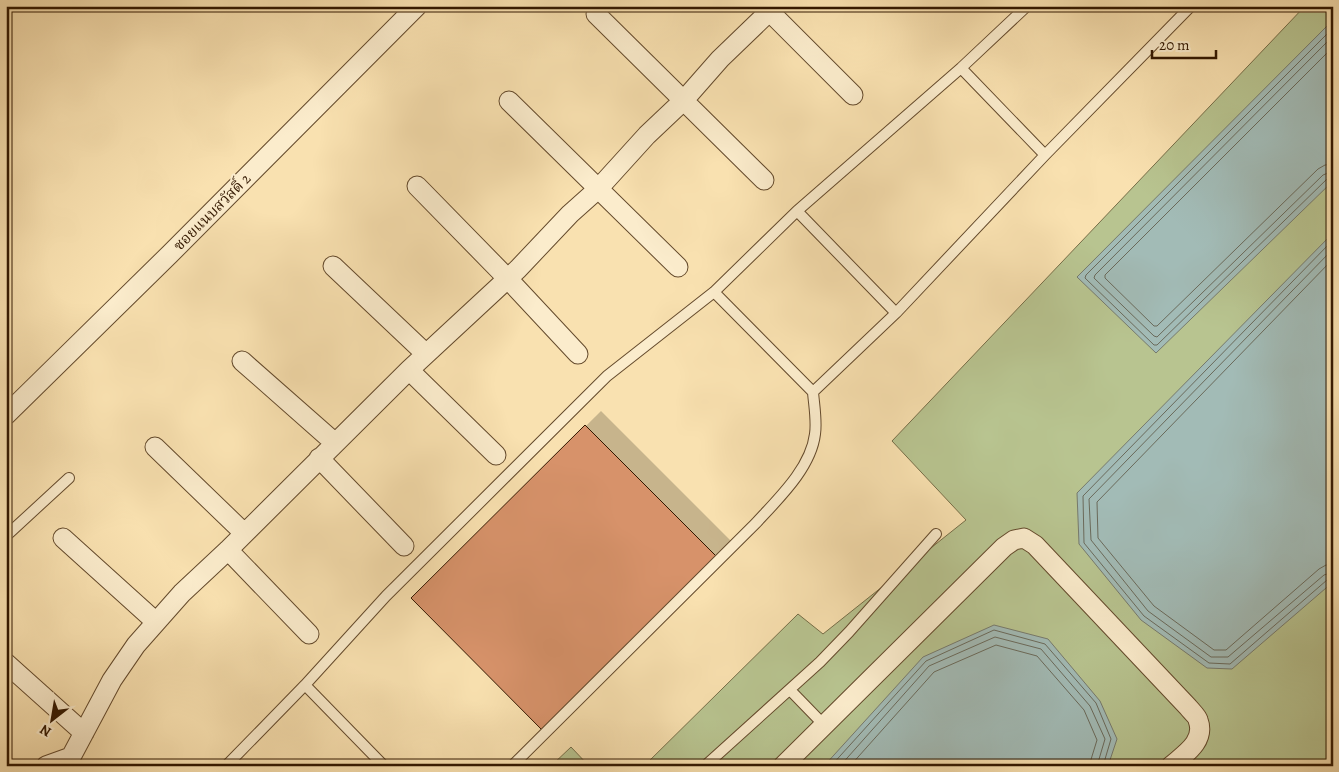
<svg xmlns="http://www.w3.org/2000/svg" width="1339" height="772" viewBox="0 0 1339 772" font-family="Alegreya,'Noto Serif Thai',serif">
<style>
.green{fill:#b8c490;stroke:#766e48}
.water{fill:#a2bbb6;stroke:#767a6d}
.shadow{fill:#0003}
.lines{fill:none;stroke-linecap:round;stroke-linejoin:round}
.shore{stroke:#6a6a5b;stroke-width:1}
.building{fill:#d7926a;stroke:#331800}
.lane-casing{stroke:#644a2c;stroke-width:12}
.street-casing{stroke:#644a2c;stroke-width:21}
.lane{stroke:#fbeccc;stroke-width:10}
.street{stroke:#fbeccc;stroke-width:19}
.labels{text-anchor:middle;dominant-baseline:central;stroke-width:4;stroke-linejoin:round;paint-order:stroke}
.street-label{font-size:15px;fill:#331800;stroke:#fbeccc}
</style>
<rect width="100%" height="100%" fill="#f9e1b0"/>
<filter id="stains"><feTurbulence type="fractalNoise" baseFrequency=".004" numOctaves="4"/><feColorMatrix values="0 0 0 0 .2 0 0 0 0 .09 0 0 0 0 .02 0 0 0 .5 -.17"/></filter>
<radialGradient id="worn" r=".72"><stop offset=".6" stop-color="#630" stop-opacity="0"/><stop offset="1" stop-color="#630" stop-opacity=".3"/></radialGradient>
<!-- green -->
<path class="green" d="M 1305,6 L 1333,6 L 1333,766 L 644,766 L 798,614 L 823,634 L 966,520 L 892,441 Z
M 571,747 L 589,766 L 551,766 Z"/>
<!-- water -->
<path class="water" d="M 1333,20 L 1333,181 L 1156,353 L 1077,277 Z
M 1333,233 L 1333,582 L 1232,669 L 1207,668 L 1141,620 L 1079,544 L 1077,493 Z
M 994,625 L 1048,639 L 1100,701 L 1117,739 L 1108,766 L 824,766 L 923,657 Z"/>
<!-- shadow -->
<path class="shadow" d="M 601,411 L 731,541 L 542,728 L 413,598 Z"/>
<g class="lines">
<!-- shore -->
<path class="shore" d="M 1333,28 L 1086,275 L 1085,278 L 1154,345 L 1157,345 L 1327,179 L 1333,178
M 1333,36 L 1095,275 L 1094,278 L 1154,336 L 1157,337 L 1323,175 L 1333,171
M 1333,47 L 1105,275 L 1105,278 L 1154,326 L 1157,326 L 1318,169 L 1325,165 L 1333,164
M 1333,240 L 1083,496 L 1084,543 L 1144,616 L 1209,663 L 1230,664 L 1327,580 L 1333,579
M 1333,249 L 1089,499 L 1091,540 L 1148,611 L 1211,657 L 1228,657 L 1324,575 L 1333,572
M 1333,259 L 1097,502 L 1098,538 L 1154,606 L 1214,650 L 1226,650 L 1319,569 L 1326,565 L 1333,565
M 831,766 L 926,661 L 994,630 L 1045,644 L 1096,703 L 1111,739 L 1103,766
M 840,766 L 929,666 L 995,637 L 1041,649 L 1090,706 L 1105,739 L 1097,766
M 850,766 L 934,672 L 996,645 L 1037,656 L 1084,710 L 1097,740 L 1089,766"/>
</g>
<!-- building -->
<path class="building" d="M 585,425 L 717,557 L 542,730 L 411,598 Z"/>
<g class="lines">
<!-- lane casing -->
<g class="lane-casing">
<path id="lane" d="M 961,68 L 1045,155
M 797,211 L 896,313
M 714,292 L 813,392
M 6,536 L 69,478
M 305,685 L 384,766
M 790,690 L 824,725
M 226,766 L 305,685 L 386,596 L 607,376 L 714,292 L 797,211 L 961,68 L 1027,6
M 512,766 L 756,523 C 778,499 811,468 815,434 C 817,421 814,405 813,392 L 896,313 L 1045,155 L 1191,6
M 705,766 L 820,662 L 849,632 L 936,534"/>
</g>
<!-- street casing -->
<g class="street-casing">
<path id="street" d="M 764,6 L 853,95
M 596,14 L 764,180
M 509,101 L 678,267
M 417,186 L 508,279 L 578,354
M 333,266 L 426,354
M 242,361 L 335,443
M 409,370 L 496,455
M 6,415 L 170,254 L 417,6
M 155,447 L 244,533
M 319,458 L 404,546
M 63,538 L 156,622
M 228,550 L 309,634
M 6,663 L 84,733
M 46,766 L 71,757
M 69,766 L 71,757 L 112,680 L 136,645 L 182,593 L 228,550 L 409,370 L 518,269 L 570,214 L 598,189 L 647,135 L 684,100 L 720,59 L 775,6
M 783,766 L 1004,547 L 1014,540 L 1024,538 L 1035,545 L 1188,707 C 1191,711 1197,716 1198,720 C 1206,741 1185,754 1171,766"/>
</g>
<!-- lane -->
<use href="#lane" class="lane"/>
<!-- street -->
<use href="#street" class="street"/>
</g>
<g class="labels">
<!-- street labels -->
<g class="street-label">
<text transform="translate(212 212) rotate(-45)">ซอยแนบสวัสดิ์ 2</text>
</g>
</g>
<!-- margin -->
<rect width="1339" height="772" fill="none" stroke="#f9e1b0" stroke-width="25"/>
<rect x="8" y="8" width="1324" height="757" fill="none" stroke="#331800" stroke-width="2.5"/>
<rect x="12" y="12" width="1314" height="747" fill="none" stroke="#331800"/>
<!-- north arrow -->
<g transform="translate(52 720) rotate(211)" stroke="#fbeccc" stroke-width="4" paint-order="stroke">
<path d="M0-4L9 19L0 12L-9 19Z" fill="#331800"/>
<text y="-8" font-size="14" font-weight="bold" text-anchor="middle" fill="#331800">N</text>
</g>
<!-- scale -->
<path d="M1152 50v8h64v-8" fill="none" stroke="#331800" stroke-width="2.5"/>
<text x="1159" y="50" font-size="15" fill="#331800" stroke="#fbeccc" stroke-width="4" paint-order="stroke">20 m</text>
<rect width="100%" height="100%" filter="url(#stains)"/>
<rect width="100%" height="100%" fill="url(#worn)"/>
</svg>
